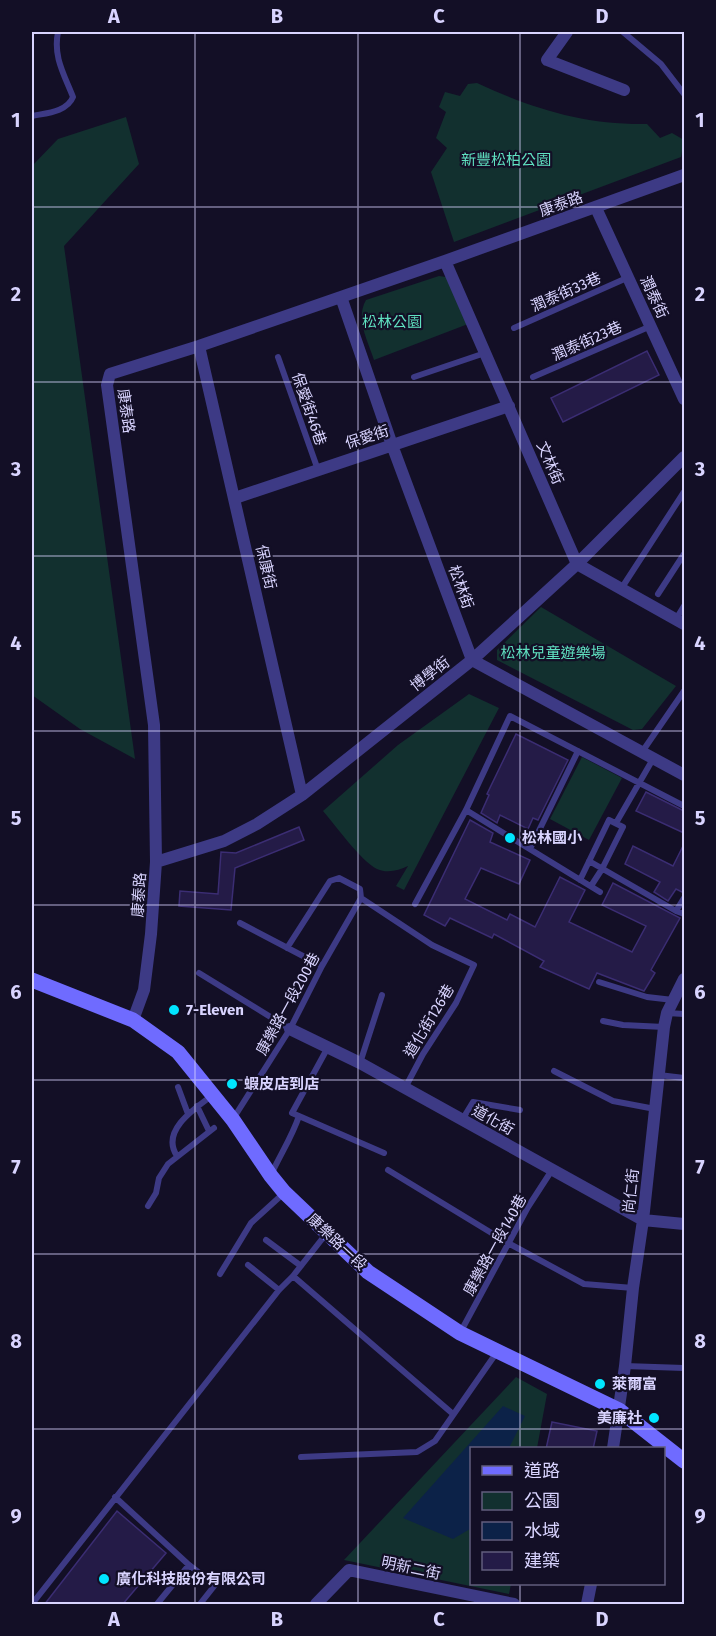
<svg xmlns="http://www.w3.org/2000/svg" width="716" height="1636" viewBox="0 0 716 1636" font-family="'Fira Sans','Noto Sans TC',sans-serif">
<style>
.green{fill:#12302f}
.water{fill:#0c2248}
.building{fill:#241b47;stroke:#3b2d73;stroke-width:1.5}
.lines{fill:none;stroke-linecap:round;stroke-linejoin:round}
.lane{stroke:#3d3a85;stroke-width:6}
.street{stroke:#3d3a85;stroke-width:12}
.secondary{stroke:#6f6bff;stroke-width:15}
.grid{fill:none;stroke:#d9d4ff;stroke-width:1.5;stroke-opacity:0.55}
.poi-dot{fill:#00e5ff;stroke:#130f26;stroke-width:2}
.labels{text-anchor:middle;dominant-baseline:central;stroke-width:4.5;stroke-linejoin:round;paint-order:stroke}
.park-label{font-size:15px;fill:#5fe0c0;stroke:#130f26}
.street-label{font-size:15px;fill:#d9d4ff;stroke:#130f26}
.poi-label{font-size:15px;font-weight:bold;fill:#d9d4ff;stroke:#130f26;text-anchor:start}
.neatline{fill:none;stroke:#d9d4ff;stroke-width:2}
.grid-label{font-size:20px;text-anchor:middle;font-weight:bold;fill:#d9d4ff}
</style>
<rect width="100%" height="100%" fill="#130f26"/>
<!-- green -->
<path class="green" d="M 477,83 C 533,109 585,125 647,124 L 660,138 L 672,133 L 684,140 L 681,157 L 454,242 L 431,172 L 447,148 L 436,138 L 446,112 L 439,107 L 445,92 L 460,96 L 468,84 Z
M 126,117 L 139,164 L 64,246 L 135,759 L 80,729 L 32,695 L 32,166 L 58,139 Z
M 439,276 L 446,277 L 468,324 L 374,360 C 368,341 355,319 366,300 Z
M 541,607 L 676,686 L 642,729 L 633,730 L 497,660 L 497,650 Z
M 469,694 L 499,708 L 404,890 L 396,886 L 408,866 C 399,870 388,874 377,869 C 361,861 336,826 323,811 L 398,745 Z
M 582,757 L 622,778 L 589,840 L 550,819 Z
M 516,1377 L 547,1394 L 537,1448 L 472,1448 L 472,1584 L 511,1584 L 509,1594 L 344,1560 Z"/>
<!-- water -->
<path class="water" d="M 503,1406 L 525,1416 L 509,1448 L 472,1448 L 472,1525 L 470,1529 L 453,1539 L 403,1518 Z"/>
<!-- building -->
<path class="building" d="M 647,351 L 659,375 L 563,422 L 551,398 Z
M 516,734 L 568,760 L 538,820 L 533,818 L 528,829 L 500,815 L 497,823 L 481,813 L 489,795 L 487,794 Z
M 646,792 L 684,811 L 684,833 L 636,811 Z
M 470,820 L 493,833 L 490,842 L 530,860 L 519,884 L 481,868 L 465,899 L 507,920 L 510,914 L 535,927 L 560,877 L 585,890 L 569,922 L 632,952 L 646,926 L 602,905 L 613,883 L 680,918 L 651,970 L 655,973 L 644,991 L 597,973 L 589,989 L 540,967 L 544,961 L 494,934 L 492,938 L 450,918 L 445,926 L 424,915 Z
M 299,827 L 304,840 L 235,868 L 231,910 L 179,906 L 180,891 L 218,894 L 221,852 L 236,853 Z
M 684,844 L 684,893 L 676,889 L 668,901 L 654,892 L 660,882 L 625,864 L 633,846 L 673,866 Z
M 552,1422 L 597,1431 L 593,1449 L 546,1449 Z
M 117,1511 L 166,1553 L 122,1605 L 44,1605 Z"/>
<g class="lines">
<!-- lane -->
<path class="lane" d="M 623,32 L 661,64 L 684,94
M 32,116 C 46,113 67,112 73,97 C 64,74 53,57 58,32
M 514,328 L 629,277
M 278,357 L 318,470
M 414,377 L 485,353
M 533,377 L 651,326
M 621,589 L 684,492
M 658,594 L 684,554
M 676,619 L 684,606
M 642,752 L 684,691
M 466,810 L 600,892
M 616,823 L 653,759
M 530,849 L 578,751
M 589,861 L 676,911 L 684,914
M 580,880 L 609,820 L 623,827 L 602,869 L 591,886
M 361,898 L 432,945 L 474,965 L 456,1003 L 423,1054 L 405,1088
M 415,904 L 466,810 L 510,716 L 684,806
M 676,911 L 684,898
M 240,923 L 322,966
M 287,948 L 330,881 L 339,878 L 360,889 L 361,898
M 199,973 L 290,1029
M 599,982 L 647,997 L 673,1000
M 667,1013 L 684,1014
M 603,1021 L 623,1025 L 664,1027
M 360,1063 L 382,995
M 554,1071 L 613,1101 L 655,1109
M 659,1075 L 684,1078
M 178,1087 L 188,1114
M 197,1106 L 209,1131
M 299,1116 L 384,1153
M 233,1119 L 290,1029 L 322,966 L 361,898
M 462,1120 L 473,1102 L 520,1110
M 177,1156 C 160,1131 195,1108 213,1095
M 388,1170 L 508,1243 L 584,1284 L 633,1288
M 271,1175 C 280,1155 292,1137 299,1116 L 292,1113 L 327,1049
M 148,1206 L 156,1193 L 159,1178 L 168,1164 L 214,1128
M 266,1240 L 301,1266
M 248,1265 L 279,1290
M 220,1274 L 251,1223 L 284,1193
M 293,1276 L 453,1414
M 460,1333 L 528,1207 L 552,1170
M 625,1366 L 684,1368
M 301,1457 L 417,1452 L 435,1441 L 497,1352
M 115,1497 L 189,1565 L 215,1585 L 200,1604
M 32,1604 L 279,1290 L 293,1276 L 326,1234
M 157,1604 L 189,1565"/>
<!-- street -->
<path class="street" d="M 567,32 L 547,60 L 624,90
M 596,208 L 684,399
M 445,261 L 577,564 L 684,624
M 341,297 L 392,445 L 472,660 L 684,775
M 199,346 L 302,795
M 235,498 L 509,406
M 156,862 L 224,841 L 257,824 L 302,795 L 472,660 L 577,564 L 684,457
M 133,1020 L 144,990 L 151,934 L 156,862 L 154,725 L 107,385 L 110,374 L 199,346 L 445,261 L 684,175
M 290,1029 L 360,1063 L 643,1220 L 684,1224
M 613,1448 L 625,1366 L 633,1288 L 643,1220 L 664,1027 L 667,1013 L 684,979
M 316,1604 L 349,1570 L 514,1604
M 587,1604 L 591,1584"/>
<!-- secondary -->
<path class="secondary" d="M 32,980 L 133,1020 L 178,1052 L 233,1120 L 271,1176 L 284,1192 L 368,1272 L 460,1333 L 619,1410 L 684,1461"/>
</g>
<!-- grid -->
<path class="grid" d="M 195,32 L 195,1604M 358,32 L 358,1604M 520,32 L 520,1448M 32,207 L 684,207M 32,382 L 684,382M 32,556 L 684,556M 32,731 L 684,731M 32,905 L 684,905M 32,1080 L 684,1080M 32,1254 L 684,1254M 32,1429 L 684,1429M 520,1584 L 520,1604"/>
<!-- markers -->
<g class="poi-dot">
<circle cx="510" cy="838" r="6"/>
<circle cx="174" cy="1010" r="6"/>
<circle cx="232" cy="1084" r="6"/>
<circle cx="600" cy="1384" r="6"/>
<circle cx="654" cy="1418" r="6"/>
<circle cx="104" cy="1579" r="6"/>
</g>
<g class="labels">
<!-- park labels -->
<g class="park-label">
<text x="506" y="160">新豐松柏公園</text>
<text x="392" y="322">松林公園</text>
<text x="553" y="653">松林兒童遊樂場</text>
</g>
<!-- street labels -->
<g class="street-label">
<text transform="translate(561 204) rotate(-20)">康泰路</text>
<text transform="translate(566 292) rotate(-24)">潤泰街33巷</text>
<text transform="translate(654 297) rotate(65)">潤泰街</text>
<text transform="translate(587 341) rotate(-24)">潤泰街23巷</text>
<text transform="translate(309 409) rotate(71)">保愛街46巷</text>
<text transform="translate(126 411) rotate(82)">康泰路</text>
<text transform="translate(367 437) rotate(-18)">保愛街</text>
<text transform="translate(550 463) rotate(67)">文林街</text>
<text transform="translate(266 567) rotate(77)">保康街</text>
<text transform="translate(461 587) rotate(70)">松林街</text>
<text transform="translate(430 674) rotate(-38)">博學街</text>
<text transform="translate(139 895) rotate(-86)">康泰路</text>
<text transform="translate(288 1004) rotate(-61)">康樂路一段200巷</text>
<text transform="translate(429 1021) rotate(-59)">道化街126巷</text>
<text transform="translate(493 1120) rotate(29)">道化街</text>
<text transform="translate(631 1191) rotate(-84)">尚仁街</text>
<text transform="translate(337 1242) rotate(43)">康樂路一段</text>
<text transform="translate(495 1245) rotate(-61)">康樂路一段140巷</text>
<text transform="translate(411 1568) rotate(12)">明新二街</text>
</g>
<!-- poi labels -->
<g class="poi-label">
<text x="522" y="838">松林國小</text>
<text x="186" y="1010">7-Eleven</text>
<text x="244" y="1084">蝦皮店到店</text>
<text x="612" y="1384">萊爾富</text>
<text x="642" y="1418" text-anchor="end">美廉社</text>
<text x="116" y="1579">廣化科技股份有限公司</text>
</g>
</g>
<!-- border -->
<rect width="716" height="1636" fill="none" stroke="#130f26" stroke-width="66"/>
<!-- legend -->
<rect x="470" y="1447" width="195" height="138" fill="#130f26" stroke="#625e7d" stroke-width="1.5"/>
<rect x="482" y="1466" width="30" height="9" fill="#6f6bff" stroke="#625e7d" stroke-width="1.5"/>
<text x="524" y="1477" font-size="18" fill="#d9d4ff">道路</text>
<rect x="482" y="1492" width="30" height="18" fill="#12302f" stroke="#625e7d" stroke-width="1.5"/>
<text x="524" y="1507" font-size="18" fill="#d9d4ff">公園</text>
<rect x="482" y="1522" width="30" height="18" fill="#0c2248" stroke="#625e7d" stroke-width="1.5"/>
<text x="524" y="1537" font-size="18" fill="#d9d4ff">水域</text>
<rect x="482" y="1552" width="30" height="18" fill="#241b47" stroke="#625e7d" stroke-width="1.5"/>
<text x="524" y="1567" font-size="18" fill="#d9d4ff">建築</text>
<rect x="33" y="33" width="650" height="1570" class="neatline"/>
<g class="grid-label">
<text x="114" y="23">A</text>
<text x="277" y="23">B</text>
<text x="439" y="23">C</text>
<text x="602" y="23">D</text>
<text x="16" y="127">1</text>
<text x="700" y="127">1</text>
<text x="16" y="301">2</text>
<text x="700" y="301">2</text>
<text x="16" y="476">3</text>
<text x="700" y="476">3</text>
<text x="16" y="650">4</text>
<text x="700" y="650">4</text>
<text x="16" y="825">5</text>
<text x="700" y="825">5</text>
<text x="16" y="999">6</text>
<text x="700" y="999">6</text>
<text x="16" y="1174">7</text>
<text x="700" y="1174">7</text>
<text x="16" y="1348">8</text>
<text x="700" y="1348">8</text>
<text x="16" y="1523">9</text>
<text x="700" y="1523">9</text>
<text x="114" y="1626">A</text>
<text x="277" y="1626">B</text>
<text x="439" y="1626">C</text>
<text x="602" y="1626">D</text>
</g>
</svg>
